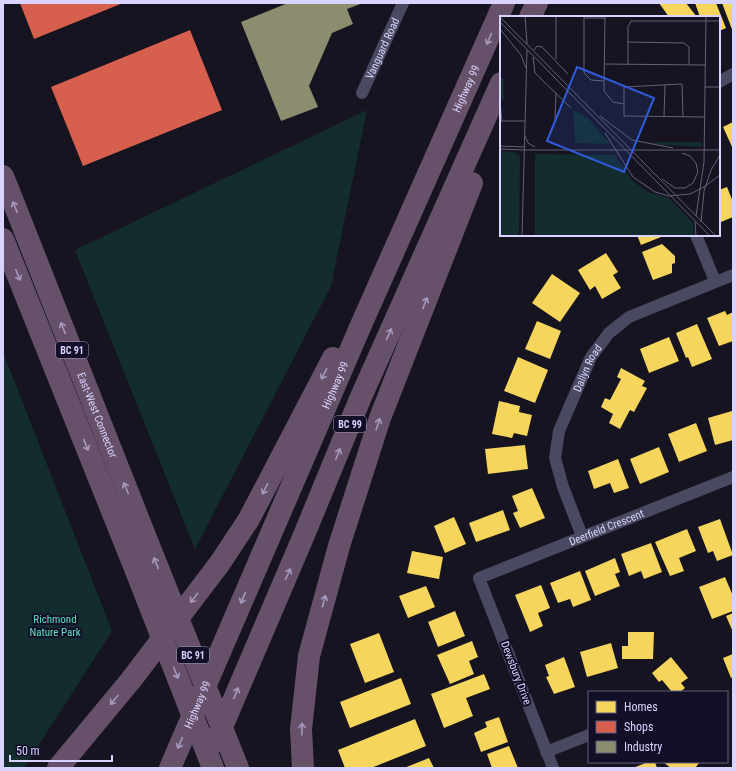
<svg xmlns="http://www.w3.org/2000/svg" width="736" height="771" viewBox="0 0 736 771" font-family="'Roboto Condensed',sans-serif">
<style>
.green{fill:#132c2d}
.homes{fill:#f6d55c}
.shops{fill:#d6604d}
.industry{fill:#8c8c6e}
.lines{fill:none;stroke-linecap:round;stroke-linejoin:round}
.minor{stroke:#4a4962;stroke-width:12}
.motorway{stroke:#67516a;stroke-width:22}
.motorway-bridge{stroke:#67516a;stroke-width:22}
.oneway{stroke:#a699bc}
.labels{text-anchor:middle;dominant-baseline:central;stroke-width:4;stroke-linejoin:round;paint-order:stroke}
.shield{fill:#130f26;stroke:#9e99be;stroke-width:1}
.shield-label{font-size:10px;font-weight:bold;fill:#d9d4ff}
.street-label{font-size:11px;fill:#d9d4ff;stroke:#130f26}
.park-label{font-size:11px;fill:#5fe0c0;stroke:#130f26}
.inset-road{fill:none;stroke:#64617a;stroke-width:1}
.view{fill:#305bdc;fill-opacity:0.15;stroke:#305bdc;stroke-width:2}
.inset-edge{fill:none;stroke:#d9d4ff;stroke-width:2}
</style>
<rect width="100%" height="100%" fill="#161421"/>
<!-- green -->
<path class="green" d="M 367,110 L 331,286 L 195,549 L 75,250 Z
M 3,352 L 112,631 L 24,768 L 3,768 Z"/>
<!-- homes -->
<path class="homes" d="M 659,3 L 686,3 L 697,17 L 669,17 Z
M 695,3 L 716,3 L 726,28 L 719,31 L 719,17 L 700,17 Z
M 722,3 L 733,3 L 733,32 Z
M 733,122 L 733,149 L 723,127 Z
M 727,187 L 733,202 L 733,217 L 721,222 L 719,217 L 719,190 Z
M 637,235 L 666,235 L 641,245 Z
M 662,244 L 675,256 L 675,263 L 672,264 L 672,273 L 653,280 L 642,252 Z
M 606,253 L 618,272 L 613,275 L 621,288 L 602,299 L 595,286 L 590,290 L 578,270 Z
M 552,274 L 580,293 L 560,322 L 532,303 Z
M 725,311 L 727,315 L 733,312 L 733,341 L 719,346 L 707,318 Z
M 537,321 L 561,331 L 550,359 L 525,349 Z
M 697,324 L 712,359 L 692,367 L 688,357 L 686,358 L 676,333 Z
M 669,337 L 679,361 L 649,373 L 640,349 Z
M 518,357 L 548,370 L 535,403 L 504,391 Z
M 621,368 L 645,381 L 642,386 L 647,388 L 634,412 L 630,410 L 620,429 L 609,423 L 613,414 L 601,407 L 605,398 L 610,400 L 621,379 L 617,377 Z
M 499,401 L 520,406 L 519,412 L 532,415 L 527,436 L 514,433 L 512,438 L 492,434 Z
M 732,411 L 733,440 L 715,445 L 708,418 Z
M 696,423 L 707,451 L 679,462 L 668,434 Z
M 525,445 L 528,469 L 488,474 L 485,449 Z
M 659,447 L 669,472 L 640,484 L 630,459 Z
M 618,459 L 629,488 L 614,493 L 610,483 L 594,489 L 588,471 Z
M 532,488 L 545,518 L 520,528 L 513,513 L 518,511 L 512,496 Z
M 503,510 L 510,530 L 476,542 L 469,523 Z
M 454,517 L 466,544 L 445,553 L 434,526 Z
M 720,519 L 733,555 L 717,561 L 713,551 L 708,553 L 698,527 Z
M 687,529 L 696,551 L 679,558 L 684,571 L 670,576 L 655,542 Z
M 651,543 L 662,572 L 644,579 L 641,571 L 629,576 L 621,554 Z
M 412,551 L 443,557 L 439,579 L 407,573 Z
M 615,558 L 620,572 L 615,574 L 620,586 L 595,596 L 585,571 Z
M 580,571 L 591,600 L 573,607 L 570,599 L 558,603 L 550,583 Z
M 725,577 L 733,596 L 733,611 L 712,619 L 699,587 Z
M 541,585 L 550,608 L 538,613 L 543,626 L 530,632 L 515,595 Z
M 426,586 L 435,607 L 408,618 L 399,596 Z
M 455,611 L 465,636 L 438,647 L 428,622 Z
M 733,613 L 733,632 L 726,616 Z
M 628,632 L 654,632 L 653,659 L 622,659 L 622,646 L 628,646 Z
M 379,633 L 394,672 L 365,683 L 350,644 Z
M 472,641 L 478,657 L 469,661 L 474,674 L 450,684 L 437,655 Z
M 611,643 L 618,668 L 587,677 L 580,652 Z
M 733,654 L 733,677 L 731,678 L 723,658 Z
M 564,657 L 575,687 L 554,694 L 546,677 L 549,676 L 545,665 Z
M 671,657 L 688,678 L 681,683 L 685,688 L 680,692 L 672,692 L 662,680 L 659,682 L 652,673 Z
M 484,674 L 490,689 L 466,698 L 473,716 L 444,728 L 431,694 Z
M 401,678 L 411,704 L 350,728 L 340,702 Z
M 499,717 L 508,742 L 481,752 L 474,733 L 487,727 L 485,722 Z
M 415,719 L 426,746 L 371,768 L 345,768 L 338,750 Z
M 509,746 L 518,768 L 492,768 L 487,754 Z
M 429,758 L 434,768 L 404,768 Z
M 648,762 L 655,762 L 657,768 L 633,768 Z
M 663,762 L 700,762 L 695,768 L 671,768 Z"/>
<!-- shops -->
<path class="shops" d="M 20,3 L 123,3 L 34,39 Z
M 190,30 L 222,110 L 83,166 L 51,87 Z"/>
<!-- industry -->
<path class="industry" d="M 288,3 L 363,3 L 347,9 L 353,24 L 332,33 L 309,86 L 318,107 L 281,121 L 241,22 Z"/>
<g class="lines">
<!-- minor -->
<g class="minor">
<path d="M 719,82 L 733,74"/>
<path id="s1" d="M 362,93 L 403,3"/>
<path d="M 696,235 L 715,281"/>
<path id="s2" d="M 582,536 L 563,487 L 555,458 L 559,431 L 591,357 L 609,333 L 629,317 L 733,275"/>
<path d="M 546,752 L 589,735"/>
<path id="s3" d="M 553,768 L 479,578 L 733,477"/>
</g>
<!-- motorway -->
<g class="motorway">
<path d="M 530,17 L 537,3"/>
<path id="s4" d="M 3,176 L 148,543"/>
<path d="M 3,239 L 136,571"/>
<path d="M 216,741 L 304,535 L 360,399 L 501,83"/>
<path d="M 58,768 L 131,680 L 220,563 L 249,519 L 333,358"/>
<path id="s5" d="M 170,768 L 361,325 L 504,3"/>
<path d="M 303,768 L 301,729 L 309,656 L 339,546 L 380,418 L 472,183"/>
</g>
<!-- motorway-bridge -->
<path class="motorway-bridge" d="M 148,543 L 238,768
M 136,571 L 213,768"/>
</g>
<!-- one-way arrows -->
<defs><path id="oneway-shaft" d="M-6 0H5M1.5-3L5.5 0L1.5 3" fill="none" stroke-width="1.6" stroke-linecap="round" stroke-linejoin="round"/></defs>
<g class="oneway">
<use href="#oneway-shaft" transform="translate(489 39) rotate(113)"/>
<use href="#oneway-shaft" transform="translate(15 207) rotate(-112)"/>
<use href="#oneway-shaft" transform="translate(18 275) rotate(68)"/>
<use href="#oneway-shaft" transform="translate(425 303) rotate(-69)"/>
<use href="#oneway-shaft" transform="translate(63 328) rotate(-112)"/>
<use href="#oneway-shaft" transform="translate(389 334) rotate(-66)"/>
<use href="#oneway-shaft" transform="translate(324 374) rotate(117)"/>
<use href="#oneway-shaft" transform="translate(378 424) rotate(-72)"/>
<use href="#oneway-shaft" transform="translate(86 445) rotate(68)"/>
<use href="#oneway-shaft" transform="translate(338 454) rotate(-68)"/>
<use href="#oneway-shaft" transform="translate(126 488) rotate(-112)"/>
<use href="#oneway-shaft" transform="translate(265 489) rotate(117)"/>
<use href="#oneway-shaft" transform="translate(156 563) rotate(-112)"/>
<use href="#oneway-shaft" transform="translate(288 574) rotate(-66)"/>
<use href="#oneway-shaft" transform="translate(194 598) rotate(128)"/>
<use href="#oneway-shaft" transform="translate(243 598) rotate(113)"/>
<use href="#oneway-shaft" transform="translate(324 601) rotate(-75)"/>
<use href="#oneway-shaft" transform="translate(176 673) rotate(68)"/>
<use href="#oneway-shaft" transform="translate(236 693) rotate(-68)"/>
<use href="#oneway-shaft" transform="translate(114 700) rotate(130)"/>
<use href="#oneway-shaft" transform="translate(302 729) rotate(-89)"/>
<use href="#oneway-shaft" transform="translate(180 743) rotate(113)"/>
</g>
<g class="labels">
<!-- shield labels -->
<g class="shield">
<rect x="56" y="342" width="32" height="16" rx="3"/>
<rect x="334" y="416" width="32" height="16" rx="3"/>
<rect x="177" y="647" width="32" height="16" rx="3"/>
</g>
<g class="shield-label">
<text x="72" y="350">BC 91</text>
<text x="350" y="424">BC 99</text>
<text x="193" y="655">BC 91</text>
</g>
<!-- street labels -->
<g class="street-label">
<text stroke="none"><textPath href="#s1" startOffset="49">Vanguard Road</textPath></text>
<text stroke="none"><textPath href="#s5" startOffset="741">Highway 99</textPath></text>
<text stroke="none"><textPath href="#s2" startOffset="179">Dallyn Road</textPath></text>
<text stroke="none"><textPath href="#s5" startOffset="417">Highway 99</textPath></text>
<text stroke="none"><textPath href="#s4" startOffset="257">East-West Connector</textPath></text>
<text stroke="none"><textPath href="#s3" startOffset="341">Deerfield Crescent</textPath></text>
<text transform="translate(516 673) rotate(69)">Dewsbury Drive</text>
<text stroke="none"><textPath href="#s5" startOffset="69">Highway 99</textPath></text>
</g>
<!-- park labels -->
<g class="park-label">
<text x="55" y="619">Richmond<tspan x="55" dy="13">Nature Park</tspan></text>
</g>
</g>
<!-- overview -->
<g transform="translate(500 16)">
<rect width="220" height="220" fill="#161421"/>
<path d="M 0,61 L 4,63 L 4,84 L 0,85 ZM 73,93 L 89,103 L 110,128 L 75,127 ZM 151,126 L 202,126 L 202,131 L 162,129 ZM 0,135 L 14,136 L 20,140 L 19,220 L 0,220 ZM 35,138 L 115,139 L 132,164 L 148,176 L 169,182 L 182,195 L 193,207 L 194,220 L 35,220 Z" fill="#132c2d"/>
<path class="inset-road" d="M 25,0 L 27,28M 84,0 L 84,57 L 91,64 L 104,65M 105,0 L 104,75 L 113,86 L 124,88M 0,1 L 216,220M 84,2 L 105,2M 0,6 L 210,220M 0,13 L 21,39 L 26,52M 128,26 L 184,27 L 189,31 L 189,49M 34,34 L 37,30 L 42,31 L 68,58M 33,41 L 35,57 L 71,92M 56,43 L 56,0M 105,48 L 205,49M 128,48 L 128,11 L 131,5 L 220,5M 205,71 L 220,71M 0,87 L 2,105M 100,100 L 132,124 L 173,132M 164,101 L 165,69M 183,101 L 182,68 L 124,71 L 124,100 L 205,101M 0,105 L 25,105M 55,105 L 56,77M 105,117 L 133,161 L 155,176 L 169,180 L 190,178 L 204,171 L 220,159M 25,120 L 28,127 L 35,131M 0,130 L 24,131M 0,133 L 24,134M 24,134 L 220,134M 162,163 L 175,172 L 185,172 L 193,167 L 198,156 L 196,147 L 190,140 L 182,137M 220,189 L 220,205M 196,200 L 204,146 L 206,0M 195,206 L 196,220M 201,206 L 204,175 L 211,154 L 220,139M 22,220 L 27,34"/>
<path class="view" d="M 77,51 L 154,82 L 124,156 L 47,125 Z"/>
<rect width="220" height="220" class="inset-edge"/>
</g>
<!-- border -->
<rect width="736" height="771" fill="none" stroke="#d9d4ff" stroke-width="8"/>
<!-- legend -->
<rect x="588" y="691" width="140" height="72" fill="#130f26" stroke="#625e7d"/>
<rect x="596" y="701" width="20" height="12" fill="#f6d55c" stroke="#625e7d"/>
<text x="624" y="711" font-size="12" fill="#d9d4ff">Homes</text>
<rect x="596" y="721" width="20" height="12" fill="#d6604d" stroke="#625e7d"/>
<text x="624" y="731" font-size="12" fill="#d9d4ff">Shops</text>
<rect x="596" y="741" width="20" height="12" fill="#8c8c6e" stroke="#625e7d"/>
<text x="624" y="751" font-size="12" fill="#d9d4ff">Industry</text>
<!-- scale -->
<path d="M10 755v6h102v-6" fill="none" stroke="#d9d4ff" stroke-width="2"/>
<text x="16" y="755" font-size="12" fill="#d9d4ff" stroke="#130f26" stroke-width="3" paint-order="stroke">50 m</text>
</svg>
